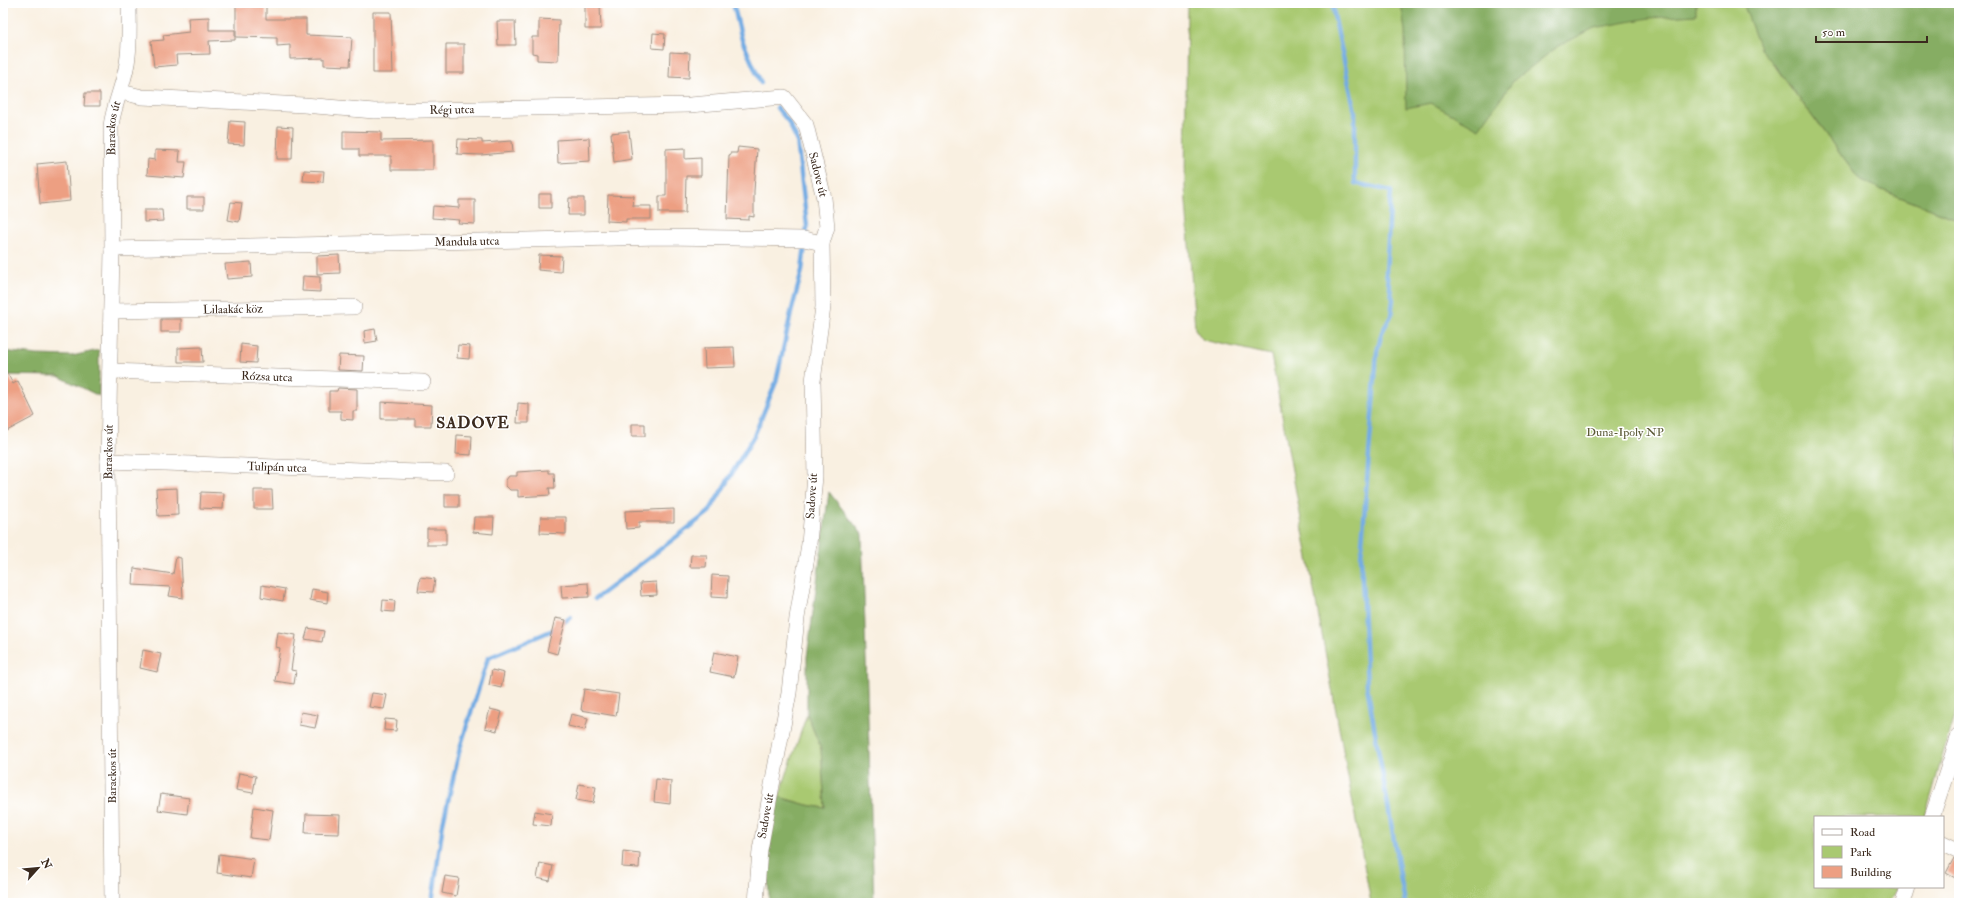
<svg xmlns="http://www.w3.org/2000/svg" width="1962" height="906" viewBox="0 0 1962 906" font-family="'IM FELL Double Pica',serif">
<style>
.green{fill:#a9c971;stroke:#727a48}
.forest{fill:#86ad63;stroke:#606c40}
.lines{fill:none;stroke-linecap:round;stroke-linejoin:round}
.stream{stroke:#73ace3;stroke-width:4.5}
.building{fill:#ed9f82}
.street-casing{stroke:#9a8d80;stroke-width:16}
.street{stroke:#fff;stroke-width:15}
.labels{text-anchor:middle;dominant-baseline:central;stroke-width:3;stroke-linejoin:round;paint-order:stroke}
.street-label{font-size:12px;fill:#3b2a1e;stroke:#fff}
.park-label{font-size:12px;fill:#5c5a37;stroke:#fff}
.district-label{font-size:16px;font-weight:bold;letter-spacing:1px;fill:#3b2a1e;stroke:#fff}
</style>
<rect width="100%" height="100%" fill="#fff"/>
<filter id="ink" filterUnits="userSpaceOnUse"><feTurbulence type="fractalNoise" baseFrequency=".025" numOctaves="2"/><feDisplacementMap in="SourceGraphic" scale="8" xChannelSelector="R" yChannelSelector="G"/><feConvolveMatrix kernelMatrix="1 2 1 2 8 2 1 2 1" color-interpolation-filters="sRGB"/></filter>
<filter id="wash" filterUnits="userSpaceOnUse"><feTurbulence type="fractalNoise" baseFrequency=".012" numOctaves="4" result="noise"/><feDisplacementMap in="SourceGraphic" scale="16" xChannelSelector="R" yChannelSelector="G"/><feGaussianBlur stdDeviation="0.9" result="paint"/><feColorMatrix in="noise" values="0 0 0 0 0 0 0 0 0 0 0 0 0 0 0 0 0 1.4 0 .05"/><feComposite in="paint" operator="in"/></filter>
<g filter="url(#wash)">
<rect width="100%" height="100%" fill="#f9f0e1"/>
<!-- green -->
<path class="green" d="M 1187,3 L 1959,3 L 1797,79 L 1768,57 L 1858,178 L 1882,190 L 1959,220 L 1959,701 C 1946,739 1937,778 1925,817 L 1815,817 L 1815,887 L 1897,887 L 1889,903 L 1371,903 L 1271,355 L 1203,340 L 1195,329 L 1185,187 Z
M 807,714 L 821,749 L 825,808 L 807,805 L 779,797 Z"/>
<!-- forest -->
<path class="forest" d="M 1401,3 L 1696,3 L 1696,15 L 1649,18 L 1594,28 L 1557,47 L 1514,80 L 1479,129 L 1431,103 L 1406,108 L 1405,31 Z
M 1743,3 L 1959,3 L 1959,220 L 1882,190 L 1858,178 L 1773,63 L 1760,49 Z
M 99,350 L 99,396 L 58,376 L 3,375 L 3,351 L 37,355 L 72,356 Z
M 829,492 L 862,534 L 874,903 L 770,903 C 765,868 769,830 779,797 L 807,805 L 825,808 L 821,749 L 807,714 L 807,657 Z"/>
<g class="lines">
<!-- stream -->
<path class="stream" d="M 733,3 L 742,40 L 761,83
M 1333,3 L 1334,15 L 1355,112 L 1355,183 L 1391,191 L 1386,273 L 1392,296
M 1393,299 L 1391,316 L 1382,332 L 1377,352 L 1361,557 L 1367,686 L 1405,903
M 595,599 L 709,512 L 754,436 L 776,382 L 791,313 L 802,271 L 807,226 L 797,140 L 788,121 L 777,108
M 432,903 L 443,823 L 460,748 L 488,658 L 555,629 L 571,617"/>
</g>
<g id="blocks">
<!-- building -->
<path class="building" d="M 585,5 L 600,5 L 601,29 L 585,29 Z
M 236,6 L 266,6 L 266,19 L 306,19 L 306,35 L 352,37 L 350,66 L 324,65 L 324,58 L 290,59 L 290,45 L 277,46 L 277,38 L 236,37 Z
M 373,12 L 391,12 L 393,73 L 373,73 Z
M 209,17 L 209,30 L 235,30 L 235,40 L 209,41 L 210,54 L 176,55 L 177,65 L 154,67 L 151,41 L 164,40 L 163,35 L 189,32 L 188,18 Z
M 539,19 L 559,20 L 558,61 L 537,60 L 537,54 L 532,53 L 532,37 L 539,37 Z
M 497,21 L 515,21 L 516,45 L 498,45 Z
M 653,33 L 665,34 L 664,49 L 652,48 Z
M 446,44 L 464,44 L 464,73 L 446,73 Z
M 670,52 L 690,53 L 689,78 L 669,77 Z
M 85,93 L 100,93 L 100,106 L 84,106 Z
M 230,121 L 245,122 L 244,145 L 228,144 Z
M 278,126 L 293,127 L 292,159 L 277,159 Z
M 343,131 L 381,132 L 381,141 L 433,140 L 433,170 L 391,170 L 391,156 L 359,156 L 359,149 L 343,149 Z
M 629,131 L 632,159 L 614,162 L 611,133 Z
M 589,138 L 590,161 L 558,163 L 557,140 Z
M 458,139 L 482,140 L 482,143 L 512,141 L 513,152 L 481,155 L 457,154 Z
M 738,147 L 757,149 L 754,191 L 754,217 L 749,216 L 749,220 L 727,219 L 729,155 L 730,155 L 730,153 L 737,153 Z
M 685,148 L 685,159 L 701,158 L 701,176 L 686,176 L 685,213 L 659,213 L 659,196 L 666,196 L 666,149 Z
M 155,150 L 180,151 L 179,162 L 186,162 L 184,178 L 147,175 L 148,159 L 155,160 Z
M 67,161 L 70,201 L 40,204 L 37,164 Z
M 304,170 L 324,171 L 323,182 L 303,181 Z
M 539,194 L 551,194 L 551,208 L 539,208 Z
M 608,195 L 634,196 L 633,206 L 651,206 L 651,219 L 626,219 L 626,222 L 607,221 Z
M 187,197 L 204,197 L 204,209 L 187,209 Z
M 569,198 L 584,198 L 584,215 L 568,215 Z
M 459,200 L 475,200 L 475,224 L 458,223 L 459,220 L 432,218 L 433,206 L 459,208 Z
M 231,202 L 242,203 L 239,222 L 228,220 Z
M 144,210 L 162,210 L 163,221 L 144,222 Z
M 339,255 L 340,273 L 317,274 L 317,256 Z
M 539,255 L 562,256 L 561,272 L 538,270 Z
M 251,262 L 252,277 L 227,279 L 225,264 Z
M 303,276 L 320,277 L 320,292 L 302,291 Z
M 161,319 L 181,319 L 181,332 L 161,332 Z
M 375,329 L 377,341 L 365,343 L 364,331 Z
M 241,344 L 257,346 L 256,363 L 240,362 Z
M 458,345 L 470,346 L 469,359 L 457,358 Z
M 202,347 L 203,362 L 178,362 L 178,348 Z
M 734,347 L 735,367 L 705,368 L 704,348 Z
M 339,355 L 364,356 L 363,371 L 338,370 Z
M 3,365 L 13,384 L 18,381 L 35,416 L 3,433 Z
M 338,388 L 357,389 L 357,411 L 353,411 L 353,420 L 341,419 L 341,411 L 329,411 L 329,391 L 337,391 Z
M 381,402 L 432,405 L 431,426 L 415,426 L 415,419 L 381,419 Z
M 518,403 L 529,404 L 529,423 L 517,423 Z
M 632,424 L 645,424 L 645,436 L 632,436 Z
M 457,435 L 472,436 L 471,455 L 456,454 Z
M 549,470 L 549,473 L 554,473 L 555,488 L 549,488 L 550,495 L 518,497 L 518,490 L 510,490 L 506,486 L 506,480 L 509,476 L 517,476 L 517,472 Z
M 177,488 L 178,515 L 158,516 L 156,489 Z
M 254,490 L 272,490 L 273,509 L 254,509 Z
M 201,492 L 224,493 L 223,509 L 200,508 Z
M 445,494 L 459,494 L 459,507 L 445,507 Z
M 674,509 L 674,522 L 639,522 L 639,528 L 626,529 L 625,511 Z
M 474,517 L 494,517 L 493,534 L 473,532 Z
M 541,517 L 566,517 L 566,534 L 540,533 Z
M 427,529 L 446,529 L 446,545 L 427,545 Z
M 691,555 L 707,555 L 706,567 L 690,567 Z
M 176,557 L 181,558 L 183,598 L 169,596 L 171,587 L 133,585 L 134,568 L 173,574 Z
M 712,575 L 728,576 L 727,598 L 711,597 Z
M 420,577 L 435,579 L 433,592 L 418,591 Z
M 656,582 L 657,595 L 641,596 L 640,583 Z
M 588,583 L 589,597 L 562,598 L 561,585 Z
M 262,585 L 285,589 L 283,601 L 261,597 Z
M 312,589 L 328,592 L 327,603 L 310,600 Z
M 383,600 L 395,601 L 394,612 L 382,611 Z
M 555,618 L 566,620 L 557,654 L 547,651 Z
M 308,628 L 324,631 L 322,642 L 305,639 Z
M 278,632 L 296,635 L 291,670 L 296,671 L 294,684 L 275,681 L 280,648 L 276,647 Z
M 143,650 L 161,654 L 157,672 L 140,668 Z
M 714,652 L 738,657 L 734,677 L 710,672 Z
M 492,670 L 504,673 L 501,688 L 489,685 Z
M 584,689 L 619,694 L 616,716 L 581,710 Z
M 372,693 L 387,695 L 384,709 L 369,707 Z
M 490,709 L 502,712 L 497,731 L 485,728 Z
M 301,712 L 318,715 L 315,728 L 299,725 Z
M 571,714 L 588,718 L 585,730 L 568,726 Z
M 385,719 L 397,720 L 396,731 L 384,730 Z
M 239,773 L 256,776 L 253,793 L 236,790 Z
M 656,779 L 671,781 L 670,804 L 654,802 Z
M 579,784 L 596,787 L 593,803 L 576,800 Z
M 161,794 L 189,798 L 187,814 L 158,810 Z
M 254,807 L 273,810 L 269,840 L 250,838 Z
M 535,811 L 552,814 L 551,826 L 533,824 Z
M 306,814 L 340,815 L 339,834 L 305,833 Z
M 623,851 L 640,853 L 639,868 L 622,867 Z
M 219,854 L 254,859 L 251,878 L 217,873 Z
M 1954,858 L 1959,860 L 1959,880 L 1946,873 Z
M 540,863 L 553,866 L 550,881 L 537,878 Z
M 445,876 L 459,878 L 456,896 L 442,893 Z"/>
</g>
</g>
<g filter="url(#ink)">
<use href="#blocks" fill-opacity="0" stroke="#9a8d80" stroke-width="1"/>
<g class="lines">
<!-- street casing -->
<g class="street-casing">
<g id="street">
<path id="s1" d="M 121,92 L 142,97 L 304,105 L 374,111 L 690,105 L 784,97 L 806,125 L 824,198 L 827,227 L 822,243 L 823,307 L 813,381 L 815,476 L 809,544 L 797,618 L 789,693 L 760,850 L 756,903"/>
<path id="s2" d="M 112,249 L 662,237 L 804,239 L 822,243"/>
<path id="s3" d="M 111,311 L 354,307"/>
<path id="s4" d="M 110,371 L 423,382"/>
<path id="s5" d="M 108,461 L 446,473"/>
<path d="M 1932,817 L 1959,735"/>
<path d="M 1943,843 L 1959,851"/>
<path id="s6" d="M 112,903 L 108,461 L 112,249 L 111,126 C 114,102 126,81 128,56 C 130,39 129,21 129,3"/>
<path d="M 1903,903 L 1908,887"/>
</g>
</g>
<!-- street -->
<use href="#street" class="street"/>
</g>
</g>
<g class="labels">
<!-- street labels -->
<g class="street-label">
<text stroke="none"><textPath href="#s1" startOffset="332">Régi utca</textPath></text>
<text stroke="none"><textPath href="#s6" startOffset="775">Barackos út</textPath></text>
<text stroke="none"><textPath href="#s1" startOffset="751">Sadove út</textPath></text>
<text stroke="none"><textPath href="#s2" startOffset="355">Mandula utca</textPath></text>
<text stroke="none"><textPath href="#s3" startOffset="122">Lilaakác köz</textPath></text>
<text stroke="none"><textPath href="#s4" startOffset="157">Rózsa utca</textPath></text>
<text stroke="none"><textPath href="#s6" startOffset="451">Barackos út</textPath></text>
<text stroke="none"><textPath href="#s5" startOffset="169">Tulipán utca</textPath></text>
<text transform="translate(812 496) rotate(-86)">Sadove út</text>
<text transform="translate(112 776) rotate(-90)">Barackos út</text>
<text transform="translate(766 816) rotate(-80)">Sadove út</text>
</g>
<!-- park labels -->
<g class="park-label">
<text x="1625" y="432">Duna-Ipoly NP</text>
</g>
<!-- district labels -->
<g class="district-label">
<text x="473" y="423">SADOVE</text>
</g>
</g>
<!-- margin -->
<rect width="1962" height="906" fill="none" stroke="#fff" stroke-width="16"/>
<!-- legend -->
<rect x="1814" y="816" width="130" height="72" fill="#ffffff" stroke="#b1aaa5"/>
<rect x="1822" y="829" width="20" height="6" fill="#ffffff" stroke="#b1aaa5"/>
<text x="1850" y="836" font-size="12" fill="#3b2a1e">Road</text>
<rect x="1822" y="846" width="20" height="12" fill="#a9c971" stroke="#b1aaa5"/>
<text x="1850" y="856" font-size="12" fill="#3b2a1e">Park</text>
<rect x="1822" y="866" width="20" height="12" fill="#ed9f82" stroke="#b1aaa5"/>
<text x="1850" y="876" font-size="12" fill="#3b2a1e">Building</text>
<!-- north arrow -->
<g transform="translate(38 868) rotate(63)" stroke="#ffffff" stroke-width="3" paint-order="stroke">
<path d="M0-3L7 15L0 10L-7 15Z" fill="#3b2a1e"/>
<text y="-6" font-size="11" font-weight="bold" text-anchor="middle" fill="#3b2a1e">N</text>
</g>
<!-- scale -->
<path d="M1816 36v6h111v-6" fill="none" stroke="#3b2a1e" stroke-width="2"/>
<text x="1822" y="36" font-size="12" fill="#3b2a1e" stroke="#ffffff" stroke-width="3" paint-order="stroke">50 m</text>
</svg>
